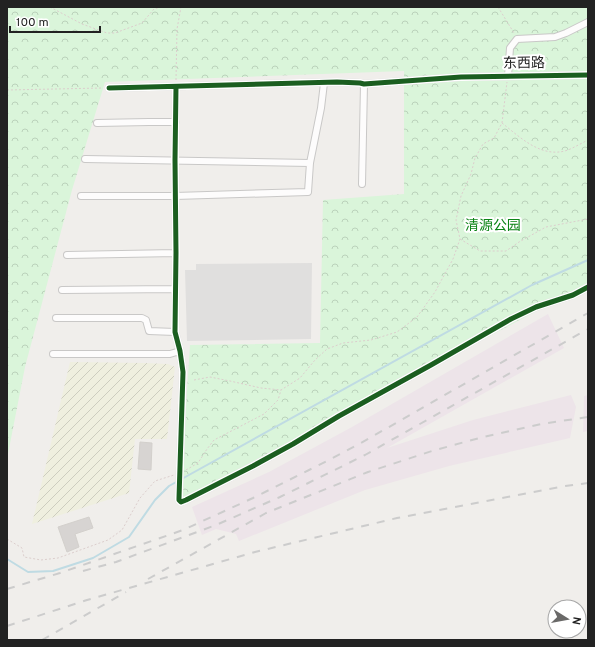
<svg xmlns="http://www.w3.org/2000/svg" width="595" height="647" viewBox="0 0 595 647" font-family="Overpass,'Noto Sans SC',sans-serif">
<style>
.railway{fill:#ede4e9}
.farmland{fill:url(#farmland-furrows)}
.park{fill:url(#park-crowns)}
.parking{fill:#e0dfde}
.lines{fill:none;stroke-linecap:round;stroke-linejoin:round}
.stream{stroke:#bfdbe3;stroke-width:2}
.building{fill:#d7d4d2;stroke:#d3d0cc}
.street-casing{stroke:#c9c8c7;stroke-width:8}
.path{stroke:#dccecd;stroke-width:1;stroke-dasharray:2 2;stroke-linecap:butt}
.street{stroke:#fdfcfc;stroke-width:6}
.rail{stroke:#ccc;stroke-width:2;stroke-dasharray:8 8;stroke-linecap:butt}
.cycleway-casing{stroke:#fff;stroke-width:8}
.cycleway{stroke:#1b5e20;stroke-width:5}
.labels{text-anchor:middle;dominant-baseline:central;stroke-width:4;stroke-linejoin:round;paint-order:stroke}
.street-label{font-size:14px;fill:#222;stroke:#fff}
.park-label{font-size:14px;fill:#0c8416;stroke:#fff}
</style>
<defs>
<pattern id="farmland-furrows" width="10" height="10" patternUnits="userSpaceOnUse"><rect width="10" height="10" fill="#efefdf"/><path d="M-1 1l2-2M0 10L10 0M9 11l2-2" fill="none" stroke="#cdcdbf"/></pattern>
<pattern id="park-crowns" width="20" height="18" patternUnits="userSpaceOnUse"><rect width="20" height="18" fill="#daf5da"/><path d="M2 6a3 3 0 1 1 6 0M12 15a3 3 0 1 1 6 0" fill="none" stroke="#bbd2bb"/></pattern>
</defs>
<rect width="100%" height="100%" fill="#f0eeeb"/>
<!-- railway -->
<path class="railway" d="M 548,314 L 564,348 L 387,448 L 473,420 L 571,395 L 576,407 L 570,438 L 449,466 L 365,490 L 239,541 L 236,534 L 216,529 L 202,535 L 192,507 L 269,472 L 352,427 Z
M 588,395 L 588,431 L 583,432 L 584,396 Z"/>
<!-- farmland -->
<path class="farmland" d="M 70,362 L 144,363 L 168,364 L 175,367 L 167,439 L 135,439 L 129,493 L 32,524 Z"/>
<!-- park -->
<path class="park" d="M 7,7 L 588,7 L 588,284 L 180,500 L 190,345 L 320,343 L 323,200 L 404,194 L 404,71 L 105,82 L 72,190 L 25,367 L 7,459 Z"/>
<!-- parking -->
<path class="parking" d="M 312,263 L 311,339 L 187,341 L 185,270 L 196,270 L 196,264 Z"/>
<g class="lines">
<!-- stream -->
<path class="stream" d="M 7,559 L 28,572 L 53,571 L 93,558 L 129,537 L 155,500 L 169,486 L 532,285 L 588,260"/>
</g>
<!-- building -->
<path class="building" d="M 140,442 L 152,443 L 151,470 L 138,469 Z
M 89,517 L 93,528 L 75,534 L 79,547 L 67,552 L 58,527 Z"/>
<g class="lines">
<!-- street casing -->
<g class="street-casing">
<path id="street" d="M 508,76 L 510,48 L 517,39 L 555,37 L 566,33 L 588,22
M 176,87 L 175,160 L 176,253 L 175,332 L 180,351 L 183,372 L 179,498 L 179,500 L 181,502 L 186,500 L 253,466 L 293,444 L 339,416 L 431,365 L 511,319 L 536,307 L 573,295 L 588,287
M 109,88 L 337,82 L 360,83 L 364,84 L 461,77 L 588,75
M 97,123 L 149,122 L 176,122
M 85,159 L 310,163
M 362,184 L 364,84
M 81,196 L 175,196 L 308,192 L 310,163 L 321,108 L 324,83
M 67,255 L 176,253
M 62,290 L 175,289
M 56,318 L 142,318 L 146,320 L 149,331 L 175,332
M 53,354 L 170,354 L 180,351"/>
</g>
<!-- path -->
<path class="path" d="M 50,7 L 82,24 L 107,33 L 115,33 L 142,23 L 154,9 L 160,7
M 498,7 L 514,33
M 176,80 L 177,29 L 181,7
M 7,90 L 103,88
M 502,123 C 521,138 542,159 568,150 C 575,147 582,143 588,140
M 460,239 L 480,251 L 506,251 L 519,242 L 546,227 L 588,219
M 194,380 L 210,377 L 230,381 L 261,388 L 281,390
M 186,470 L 198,463 L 207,449 L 214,440 L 264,414 L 278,400 L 281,390 L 300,378 L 315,360 L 327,349 L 343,343 L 371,340 L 397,332 L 417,317 L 435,292 L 453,259 L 460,239 L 456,220 L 461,196 L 471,174 L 475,158 L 483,144 L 494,138 L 502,123 L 507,82
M 7,539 L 22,548 L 24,557 L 41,560 L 58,558 L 108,540 L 122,530 L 140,498 L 155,481 L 174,475"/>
<!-- street -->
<use href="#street" class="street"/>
<!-- rail -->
<path class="rail" d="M 83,571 L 116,562 L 216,525 L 280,497 L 365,455 L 588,329
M 148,579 L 266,513 L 368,472 L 432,451 L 483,437 L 541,424 L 588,417
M 7,589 L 60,573 L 183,530 L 253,498 L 327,461 L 361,443 L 588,313
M 7,626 L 87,600 L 255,552 L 397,518 L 565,486 L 588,483
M 42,640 L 126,592"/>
<!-- cycleway casing -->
<g class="cycleway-casing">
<path id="cycleway" d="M 176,87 L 175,160 L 176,253 L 175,332 L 180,351 L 183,372 L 179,498 L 179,500 L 181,502 L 186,500 L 253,466 L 293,444 L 339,416 L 431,365 L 511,319 L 536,307 L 573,295 L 588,287
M 109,88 L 337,82 L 360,83 L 364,84 L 461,77 L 588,75"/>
</g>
<!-- cycleway -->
<use href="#cycleway" class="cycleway"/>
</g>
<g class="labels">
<!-- street labels -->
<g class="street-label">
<text transform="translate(524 64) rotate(-1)">东西路</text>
</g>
<!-- park labels -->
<g class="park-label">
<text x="493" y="226">清源公园</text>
</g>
</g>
<!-- border -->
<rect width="595" height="647" fill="none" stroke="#222222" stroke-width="16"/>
<!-- north arrow -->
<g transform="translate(567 619) rotate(101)"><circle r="19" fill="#ffffff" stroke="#a7a7a7"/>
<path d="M0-3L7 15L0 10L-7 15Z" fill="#6a6968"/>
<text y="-6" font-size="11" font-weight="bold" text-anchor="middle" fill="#222222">N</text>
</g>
<!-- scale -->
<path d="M10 26v6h90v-6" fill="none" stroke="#222222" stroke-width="2"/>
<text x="16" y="26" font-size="12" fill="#222222" stroke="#ffffff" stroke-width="3" paint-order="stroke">100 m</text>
</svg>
